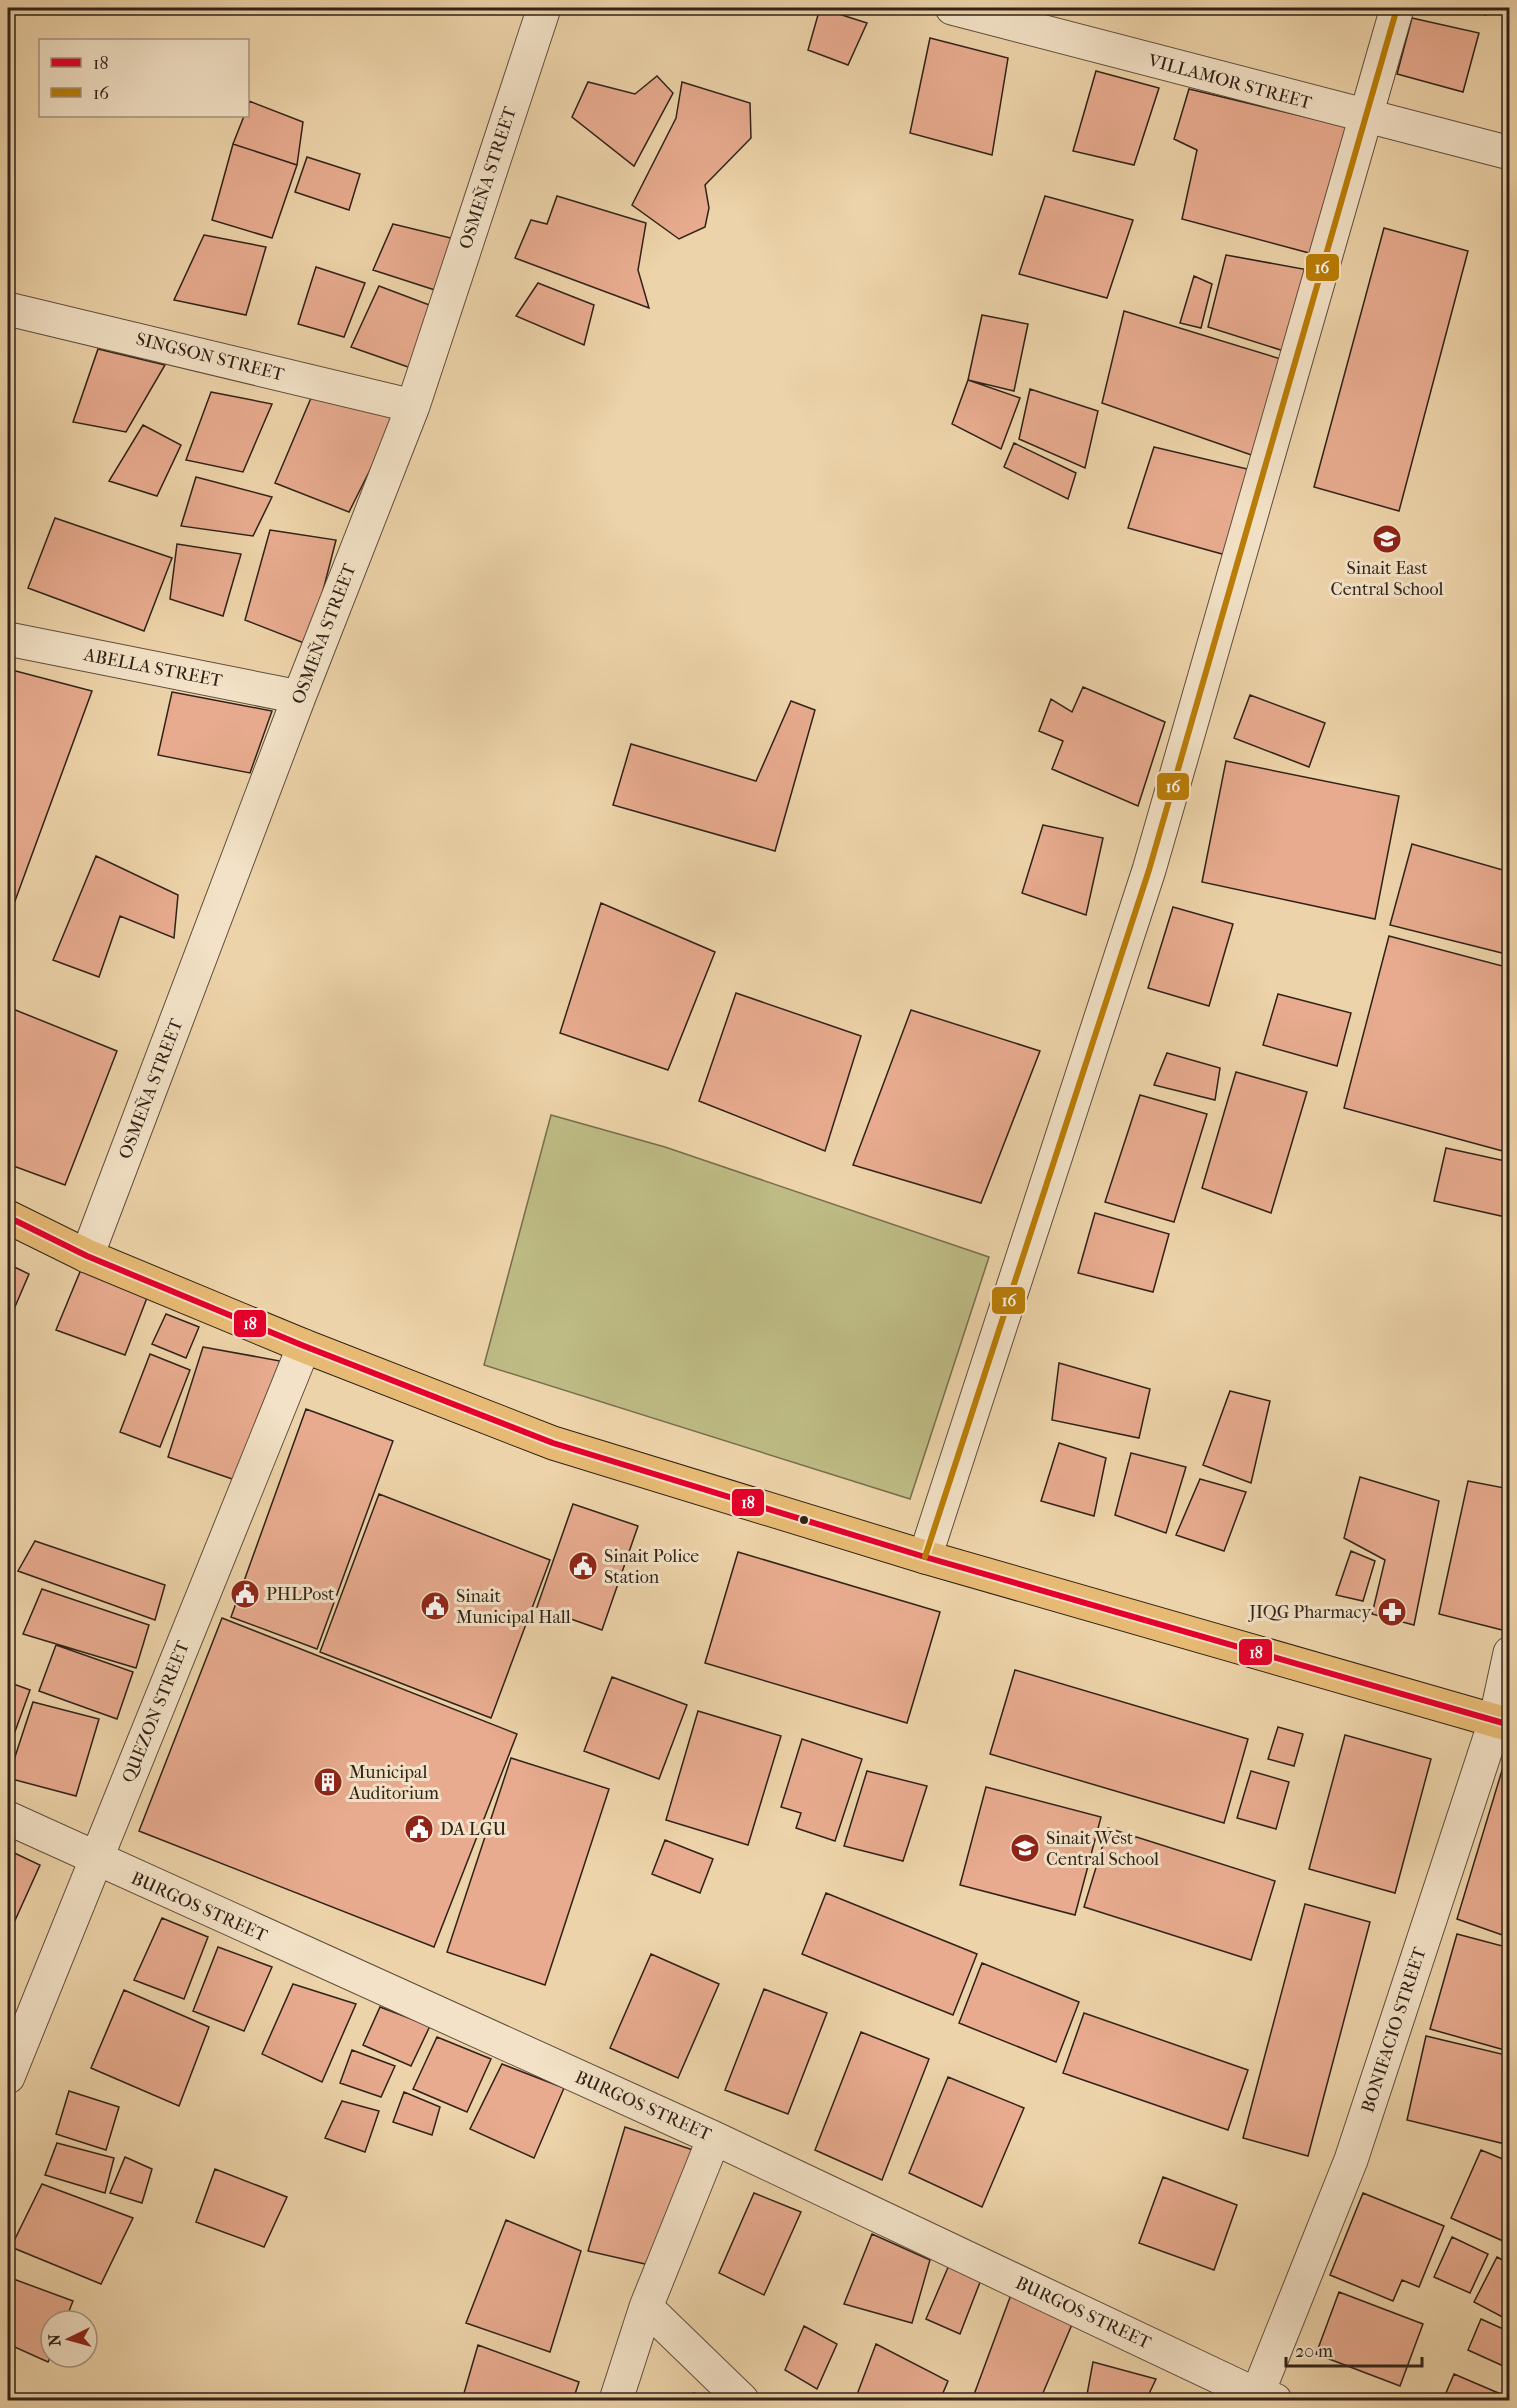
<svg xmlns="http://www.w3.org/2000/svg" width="1517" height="2408" viewBox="0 0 1517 2408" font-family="'IM FELL French Canon',serif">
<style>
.green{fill:#bebb84;stroke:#776e4e;stroke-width:1.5}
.building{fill:#e8ab8f;stroke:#302218;stroke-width:1.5}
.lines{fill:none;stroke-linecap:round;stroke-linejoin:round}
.minor-casing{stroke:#5f4e3c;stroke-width:35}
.trunk-casing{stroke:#302218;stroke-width:35}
.minor{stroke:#f3e2c7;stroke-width:33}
.trunk{stroke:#e6ba74;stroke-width:33}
.bus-1-casing{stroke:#f3e2c7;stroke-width:10}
.bus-2-casing{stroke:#f3e2c7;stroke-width:10}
.bus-1{stroke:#e4002b;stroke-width:6}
.bus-2{stroke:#bb7e07;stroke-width:6}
.bus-dot{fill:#302218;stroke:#f3e2c7;stroke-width:2}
.labels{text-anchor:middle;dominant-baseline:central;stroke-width:6;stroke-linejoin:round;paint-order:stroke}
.street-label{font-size:18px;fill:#302218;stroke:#f3e2c7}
.poi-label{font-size:18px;fill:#302218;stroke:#f3e2c7;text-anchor:start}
.line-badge{stroke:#f3e2c7;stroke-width:2}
.badge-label{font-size:16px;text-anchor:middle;font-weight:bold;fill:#fff}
</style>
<rect width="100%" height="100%" fill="#edd3a9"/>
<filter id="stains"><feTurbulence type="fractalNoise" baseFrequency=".00333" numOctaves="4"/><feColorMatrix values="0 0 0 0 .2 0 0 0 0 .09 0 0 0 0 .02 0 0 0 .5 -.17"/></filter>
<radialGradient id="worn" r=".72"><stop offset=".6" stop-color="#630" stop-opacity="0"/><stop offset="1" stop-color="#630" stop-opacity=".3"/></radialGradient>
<!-- green -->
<path class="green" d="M 551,1115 L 665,1147 L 989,1257 L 910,1499 L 484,1365 Z"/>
<!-- building -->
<path class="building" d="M 820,8 L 867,23 L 848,65 L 808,50 Z
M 1461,8 L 1488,8 L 1486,15 Z
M 1412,18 L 1479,33 L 1463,92 L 1397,74 Z
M 930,38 L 1008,58 L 992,155 L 910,133 Z
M 1096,71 L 1159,88 L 1134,165 L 1073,151 Z
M 657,76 L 673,93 L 634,166 L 572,117 L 588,82 L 635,94 Z
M 682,82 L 750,103 L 751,138 L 705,185 L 709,208 L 705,227 L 679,239 L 632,205 L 676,118 Z
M 1189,89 L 1352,128 L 1313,254 L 1182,219 L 1197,150 L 1174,139 Z
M 249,101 L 303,122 L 297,165 L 233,144 L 244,116 L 248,116 Z
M 233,144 L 297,165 L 272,238 L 212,220 Z
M 307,157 L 360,174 L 349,210 L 295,192 Z
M 557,196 L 646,223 L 638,270 L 649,308 L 515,258 L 531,220 L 547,224 Z
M 1045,196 L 1133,220 L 1107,298 L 1019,274 Z
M 393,224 L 459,240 L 438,291 L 373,270 Z
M 1384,228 L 1468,251 L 1399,511 L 1314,487 Z
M 204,235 L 266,247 L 246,315 L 174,300 Z
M 1226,255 L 1314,271 L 1287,352 L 1208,327 Z
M 316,267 L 365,283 L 344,337 L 298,324 Z
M 1194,276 L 1212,284 L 1201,328 L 1180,323 Z
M 538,283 L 594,305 L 584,345 L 516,316 Z
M 379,286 L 432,306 L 411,368 L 351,347 Z
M 1124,311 L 1284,360 L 1260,458 L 1102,403 Z
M 982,315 L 1028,324 L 1014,391 L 968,380 Z
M 98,349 L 165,365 L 126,432 L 73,422 Z
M 968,380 L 1020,398 L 1001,449 L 952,424 Z
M 1030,389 L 1098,411 L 1085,468 L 1019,439 Z
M 314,391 L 397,416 L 349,512 L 275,483 Z
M 211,392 L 272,404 L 243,472 L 186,460 Z
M 143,425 L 181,445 L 157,496 L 109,481 Z
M 1014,443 L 1076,473 L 1068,499 L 1004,467 Z
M 1154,447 L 1260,472 L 1233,557 L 1128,528 Z
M 196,477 L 272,497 L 253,536 L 181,526 Z
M 55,518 L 172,558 L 144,631 L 28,588 Z
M 270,530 L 336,540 L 309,645 L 245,620 Z
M 177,544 L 241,554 L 223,616 L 170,599 Z
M 8,669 L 92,691 L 8,920 Z
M 1083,687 L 1165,722 L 1138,806 L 1052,769 L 1063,741 L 1039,731 L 1051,699 L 1072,712 Z
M 172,692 L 272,711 L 250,773 L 158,755 Z
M 1250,695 L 1325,723 L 1309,767 L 1234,738 Z
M 791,701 L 815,710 L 775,851 L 613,805 L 631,744 L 756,781 Z
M 1226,761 L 1399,796 L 1375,919 L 1202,882 Z
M 1043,825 L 1103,838 L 1086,915 L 1022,893 Z
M 1412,844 L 1510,872 L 1510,955 L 1390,925 Z
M 96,856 L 178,895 L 174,938 L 120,916 L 99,977 L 53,960 Z
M 601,903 L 715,952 L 668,1070 L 560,1033 Z
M 1173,907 L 1233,924 L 1209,1006 L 1148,988 Z
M 1389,936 L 1510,968 L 1510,1153 L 1344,1108 Z
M 736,993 L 861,1036 L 825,1151 L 699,1101 Z
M 1278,994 L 1351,1013 L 1337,1066 L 1263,1045 Z
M 8,1007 L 117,1051 L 65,1185 L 8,1164 Z
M 911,1010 L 1040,1051 L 981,1203 L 853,1165 Z
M 1167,1053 L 1220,1068 L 1215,1100 L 1154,1085 Z
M 1236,1072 L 1307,1092 L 1271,1213 L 1202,1188 Z
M 1140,1095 L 1207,1114 L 1174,1222 L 1105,1202 Z
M 1446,1148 L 1510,1162 L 1510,1218 L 1434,1201 Z
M 1095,1213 L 1169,1234 L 1153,1292 L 1078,1273 Z
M 8,1264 L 29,1274 L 8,1323 Z
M 82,1267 L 150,1290 L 125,1355 L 56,1330 Z
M 166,1314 L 199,1327 L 186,1358 L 152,1344 Z
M 203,1347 L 280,1361 L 244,1483 L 168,1457 Z
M 150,1354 L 190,1370 L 160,1447 L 120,1432 Z
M 1059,1363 L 1150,1389 L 1139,1438 L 1052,1420 Z
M 1230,1391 L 1270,1401 L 1251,1483 L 1203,1465 Z
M 306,1409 L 393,1441 L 317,1649 L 231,1617 Z
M 1059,1443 L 1106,1458 L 1094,1516 L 1041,1501 Z
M 1131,1453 L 1186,1467 L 1166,1533 L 1115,1515 Z
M 1360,1477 L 1439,1501 L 1414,1625 L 1372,1614 L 1385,1560 L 1344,1538 Z
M 1200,1479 L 1246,1492 L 1224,1551 L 1176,1535 Z
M 1468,1481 L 1510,1489 L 1510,1632 L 1439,1614 Z
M 379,1494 L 550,1560 L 491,1718 L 320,1652 Z
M 573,1504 L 638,1526 L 602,1630 L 537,1607 Z
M 35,1541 L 165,1585 L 155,1620 L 18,1571 Z
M 1351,1551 L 1375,1561 L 1363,1601 L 1336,1595 Z
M 738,1552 L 940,1612 L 907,1723 L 705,1663 Z
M 42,1589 L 149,1625 L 136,1668 L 23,1634 Z
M 222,1618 L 517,1734 L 434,1947 L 139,1831 Z
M 56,1645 L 133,1672 L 117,1719 L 39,1691 Z
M 1015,1670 L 1248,1739 L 1224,1823 L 990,1754 Z
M 612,1677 L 687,1705 L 659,1779 L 584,1751 Z
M 8,1682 L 30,1690 L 8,1751 Z
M 33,1702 L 99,1719 L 76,1796 L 8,1778 Z
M 698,1711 L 781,1736 L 748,1845 L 666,1820 Z
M 1278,1727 L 1303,1734 L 1294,1766 L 1268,1759 Z
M 1345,1735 L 1431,1759 L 1395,1893 L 1309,1869 Z
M 802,1739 L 862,1759 L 835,1841 L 796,1828 L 801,1813 L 781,1807 Z
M 1510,1744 L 1510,1931 L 1508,1937 L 1457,1919 Z
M 511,1758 L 609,1789 L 545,1985 L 447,1952 Z
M 867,1771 L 927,1786 L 903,1861 L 844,1846 Z
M 1251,1771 L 1289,1782 L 1276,1829 L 1237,1818 Z
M 986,1787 L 1101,1817 L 1075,1915 L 960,1885 Z
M 1108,1828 L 1275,1881 L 1251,1960 L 1084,1907 Z
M 665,1840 L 713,1859 L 700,1893 L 652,1874 Z
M 8,1850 L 40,1865 L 8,1936 Z
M 826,1893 L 977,1954 L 953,2015 L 802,1954 Z
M 1305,1904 L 1370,1922 L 1308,2156 L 1243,2138 Z
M 162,1918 L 208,1937 L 184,1999 L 134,1980 Z
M 1457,1934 L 1510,1948 L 1508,2051 L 1430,2029 Z
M 218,1947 L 272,1967 L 244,2031 L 193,2011 Z
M 651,1954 L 719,1984 L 678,2078 L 610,2048 Z
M 982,1963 L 1079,2002 L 1056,2062 L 959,2023 Z
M 293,1984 L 356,2004 L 322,2082 L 262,2054 Z
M 764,1989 L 827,2013 L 788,2114 L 725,2090 Z
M 124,1990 L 209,2027 L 179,2106 L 91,2068 Z
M 380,2007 L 430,2026 L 411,2066 L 363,2045 Z
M 1084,2013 L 1248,2070 L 1228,2130 L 1063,2073 Z
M 861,2032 L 929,2059 L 882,2180 L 815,2150 Z
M 1426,2036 L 1510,2056 L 1510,2125 L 1505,2144 L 1407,2120 Z
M 437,2037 L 491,2059 L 467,2112 L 413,2089 Z
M 352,2050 L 395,2066 L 381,2097 L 340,2083 Z
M 502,2064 L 564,2088 L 534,2158 L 470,2129 Z
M 948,2077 L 1024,2108 L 982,2207 L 909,2173 Z
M 69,2091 L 119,2107 L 106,2150 L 56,2134 Z
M 404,2092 L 440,2107 L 432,2135 L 393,2122 Z
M 342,2101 L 379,2111 L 365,2152 L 325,2138 Z
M 625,2127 L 693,2150 L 654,2266 L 588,2251 Z
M 57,2143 L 114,2158 L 105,2193 L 45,2175 Z
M 1481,2150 L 1510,2162 L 1510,2244 L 1451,2218 Z
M 125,2157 L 152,2169 L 142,2203 L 110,2193 Z
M 215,2169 L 287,2197 L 264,2247 L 196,2222 Z
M 1163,2177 L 1237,2205 L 1214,2270 L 1139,2243 Z
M 42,2184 L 133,2218 L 101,2284 L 11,2247 Z
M 754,2193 L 801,2212 L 764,2295 L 719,2273 Z
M 1363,2193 L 1444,2226 L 1419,2287 L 1402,2280 L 1393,2301 L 1330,2275 Z
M 506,2220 L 581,2251 L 550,2352 L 466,2323 Z
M 872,2234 L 930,2260 L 912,2323 L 844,2304 Z
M 1452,2237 L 1488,2254 L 1470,2293 L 1434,2277 Z
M 1497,2257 L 1510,2264 L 1510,2321 L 1474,2302 Z
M 949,2265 L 984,2272 L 960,2334 L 926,2319 Z
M 8,2277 L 73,2301 L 65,2321 L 51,2321 L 51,2355 L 48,2362 L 8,2344 Z
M 1012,2292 L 1076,2315 L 1040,2400 L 972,2400 Z
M 1339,2292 L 1423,2324 L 1400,2386 L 1316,2354 Z
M 1481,2319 L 1510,2332 L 1510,2369 L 1468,2350 Z
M 804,2326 L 837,2344 L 817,2389 L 785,2370 Z
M 876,2344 L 948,2381 L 940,2400 L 855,2400 Z
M 478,2345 L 579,2382 L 573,2400 L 462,2400 Z
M 1093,2362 L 1156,2379 L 1146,2400 L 1086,2400 Z
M 1454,2374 L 1503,2395 L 1501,2400 L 1443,2400 Z
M 693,2393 L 729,2399 L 690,2400 Z
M 92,2395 L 108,2400 L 90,2400 Z
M 1051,2396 L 1065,2400 L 1049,2400 Z"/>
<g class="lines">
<!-- minor casing -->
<g class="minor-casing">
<path id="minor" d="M 952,8 L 1510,153
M 8,309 L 413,406
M 8,639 L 299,697
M 87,1256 L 299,697 L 413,406 L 544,8
M 925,1557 L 1149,870 L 1397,8
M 8,1818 L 714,2138 L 1257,2395 L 1275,2400
M 8,2077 L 304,1346
M 714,2138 L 646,2307 L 742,2400
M 616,2400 L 646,2307
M 1255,2400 L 1351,2160 L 1495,1722 L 1510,1653"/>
</g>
<!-- trunk casing -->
<g class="trunk-casing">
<path id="trunk" d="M 8,1217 L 87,1256 L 304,1346 L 553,1443 L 925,1557 L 1510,1725"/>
</g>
<!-- minor -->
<use href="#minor" class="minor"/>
<!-- trunk -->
<use href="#trunk" class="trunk"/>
<!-- bus-1 casing -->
<g class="bus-1-casing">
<path id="bus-1" d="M 8,1217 L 87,1256 L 304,1346 L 553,1443 L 925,1557 L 1510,1725"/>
</g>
<!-- bus-2 casing -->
<g class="bus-2-casing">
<path id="bus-2" d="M 925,1557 L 1149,870 L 1397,8"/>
</g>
<!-- bus-1 -->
<use href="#bus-1" class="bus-1"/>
<!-- bus-2 -->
<use href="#bus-2" class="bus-2"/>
</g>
<!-- icons -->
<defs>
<g id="school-disc" transform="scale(1.5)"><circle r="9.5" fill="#8f2418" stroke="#f3e2c7"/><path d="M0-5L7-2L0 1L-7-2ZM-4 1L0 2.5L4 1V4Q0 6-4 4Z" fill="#fff"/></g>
<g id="civic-disc" transform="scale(1.5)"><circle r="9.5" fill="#8f2418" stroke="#f3e2c7"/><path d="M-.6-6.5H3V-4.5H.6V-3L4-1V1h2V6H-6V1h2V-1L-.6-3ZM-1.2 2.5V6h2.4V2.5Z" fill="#fff"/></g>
<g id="pharmacy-disc" transform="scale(1.5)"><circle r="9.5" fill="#8f2418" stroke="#f3e2c7"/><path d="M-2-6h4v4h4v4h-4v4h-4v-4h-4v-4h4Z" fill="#fff"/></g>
<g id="building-disc" transform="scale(1.5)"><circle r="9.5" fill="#8f2418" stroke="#f3e2c7"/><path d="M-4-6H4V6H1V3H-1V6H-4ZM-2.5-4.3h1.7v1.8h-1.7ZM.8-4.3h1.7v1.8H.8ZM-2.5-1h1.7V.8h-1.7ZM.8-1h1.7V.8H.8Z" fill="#fff"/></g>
</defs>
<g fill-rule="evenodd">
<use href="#school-disc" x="1387" y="539"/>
<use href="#civic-disc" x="583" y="1566"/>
<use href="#civic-disc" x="245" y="1594"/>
<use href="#civic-disc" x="435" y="1606"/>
<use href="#pharmacy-disc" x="1392" y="1612"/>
<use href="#building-disc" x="328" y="1782"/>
<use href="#civic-disc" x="419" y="1829"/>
<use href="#school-disc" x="1025" y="1848"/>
</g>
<!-- markers -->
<circle class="bus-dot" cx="804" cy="1520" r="5"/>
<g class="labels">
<!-- street labels -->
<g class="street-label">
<text transform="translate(1230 82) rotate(15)">VILLAMOR STREET</text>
<text transform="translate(488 178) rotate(-72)">OSMEÑA STREET</text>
<text transform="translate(210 357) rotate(14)">SINGSON STREET</text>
<text transform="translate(324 634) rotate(-69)">OSMEÑA STREET</text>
<text transform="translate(153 668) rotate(11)">ABELLA STREET</text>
<text transform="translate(151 1089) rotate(-69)">OSMEÑA STREET</text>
<text transform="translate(156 1712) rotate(-68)">QUEZON STREET</text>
<text transform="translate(199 1907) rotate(24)">BURGOS STREET</text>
<text transform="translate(1394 2030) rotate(-72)">BONIFACIO STREET</text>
<text transform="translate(643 2106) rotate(24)">BURGOS STREET</text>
<text transform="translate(1083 2313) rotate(25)">BURGOS STREET</text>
</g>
<!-- poi labels -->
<g class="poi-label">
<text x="1387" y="568" text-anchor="middle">Sinait East<tspan x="1387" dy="21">Central School</tspan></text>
<text x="604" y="1556">Sinait Police<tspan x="604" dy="21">Station</tspan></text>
<text x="266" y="1594">PHLPost</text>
<text x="456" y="1596">Sinait<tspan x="456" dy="21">Municipal Hall</tspan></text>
<text x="1371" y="1612" text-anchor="end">JIQG Pharmacy</text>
<text x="349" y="1772">Municipal<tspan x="349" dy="21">Auditorium</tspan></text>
<text x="440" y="1829">DA LGU</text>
<text x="1046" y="1838">Sinait West<tspan x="1046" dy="21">Central School</tspan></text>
</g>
</g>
<g class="line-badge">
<rect x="1305" y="253" width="35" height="29" rx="6" fill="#bb7e07"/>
<rect x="1156" y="772" width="34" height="29" rx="6" fill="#bb7e07"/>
<rect x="991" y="1286" width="35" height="29" rx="6" fill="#bb7e07"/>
<rect x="233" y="1309" width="34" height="29" rx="6" fill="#e4002b"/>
<rect x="731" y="1488" width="34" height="29" rx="6" fill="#e4002b"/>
<rect x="1238" y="1638" width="35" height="28" rx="6" fill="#e4002b"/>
</g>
<g class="badge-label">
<text x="1322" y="273">16</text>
<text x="1173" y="792">16</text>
<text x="1009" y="1306">16</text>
<text x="250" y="1329">18</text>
<text x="748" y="1508">18</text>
<text x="1256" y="1658">18</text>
</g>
<!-- margin -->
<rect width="1517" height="2408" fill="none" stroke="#edd3a9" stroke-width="30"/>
<rect x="9" y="9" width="1499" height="2390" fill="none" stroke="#302218" stroke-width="3"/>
<rect x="15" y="15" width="1487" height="2378" fill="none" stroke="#302218" stroke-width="1.5"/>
<!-- legend -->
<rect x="39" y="39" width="210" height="78" fill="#f3e2c7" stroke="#a59581" stroke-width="1.5"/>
<rect x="51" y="58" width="30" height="9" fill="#e4002b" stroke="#a59581" stroke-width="1.5"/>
<text x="93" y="69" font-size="18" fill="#302218">18</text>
<rect x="51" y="88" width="30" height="9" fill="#bb7e07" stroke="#a59581" stroke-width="1.5"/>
<text x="93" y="99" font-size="18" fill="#302218">16</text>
<!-- north arrow -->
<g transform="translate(69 2339) rotate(265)"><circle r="28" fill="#f3e2c7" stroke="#a59581" stroke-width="1.5"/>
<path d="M0-4.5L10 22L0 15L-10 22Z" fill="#8f2418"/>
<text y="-9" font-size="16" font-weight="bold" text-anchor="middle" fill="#302218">N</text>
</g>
<!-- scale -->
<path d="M1286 2357v9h136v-9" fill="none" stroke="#302218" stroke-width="3"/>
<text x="1295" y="2357" font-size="18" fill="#302218" stroke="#f3e2c7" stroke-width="4.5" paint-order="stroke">20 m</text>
<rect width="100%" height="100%" filter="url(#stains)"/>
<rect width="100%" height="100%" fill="url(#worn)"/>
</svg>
